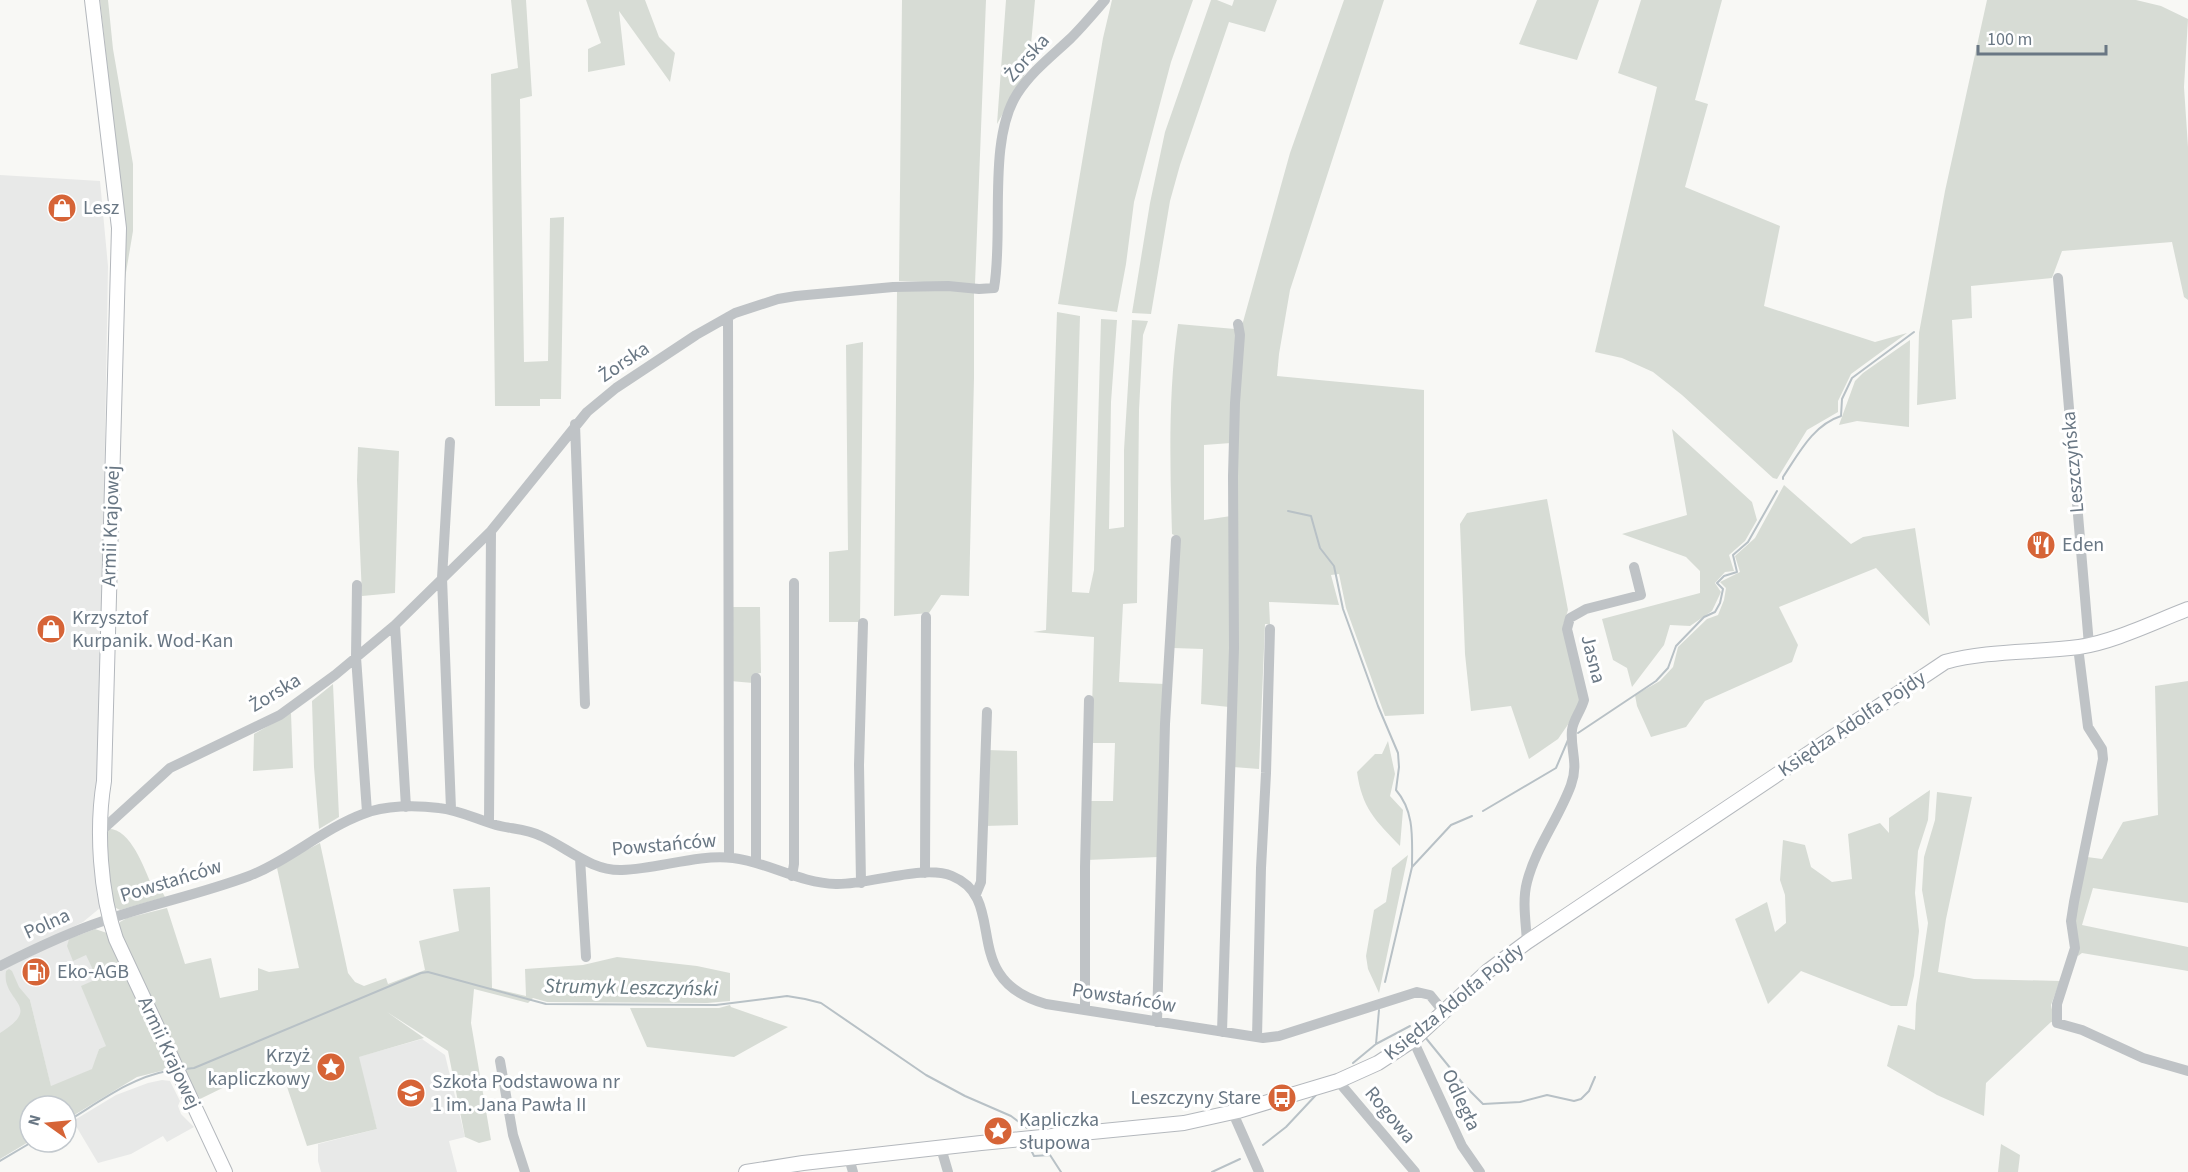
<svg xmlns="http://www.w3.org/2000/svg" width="2188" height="1172" viewBox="0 0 2188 1172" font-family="'Source Sans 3',sans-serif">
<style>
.built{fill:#e8e9e8}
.green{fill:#d7dcd5}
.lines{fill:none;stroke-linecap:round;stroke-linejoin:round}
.stream{stroke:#b8c1c6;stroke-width:2}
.secondary-casing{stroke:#b4b8bd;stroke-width:16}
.street{stroke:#bfc3c6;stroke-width:10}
.secondary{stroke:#fff;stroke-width:14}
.labels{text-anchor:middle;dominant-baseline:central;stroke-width:6;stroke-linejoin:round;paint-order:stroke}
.street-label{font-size:20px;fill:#697784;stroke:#fff}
.poi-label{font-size:20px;fill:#697784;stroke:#fff;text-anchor:start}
.water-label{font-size:21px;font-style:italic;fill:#65777f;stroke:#fff}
</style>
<rect width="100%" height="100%" fill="#f8f8f5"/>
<!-- built -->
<path class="built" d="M 0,175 L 100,181 L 108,266 L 99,789 L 100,908 L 83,922 L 0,962 Z
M 77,934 L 98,981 L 110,1045 L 99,1049 L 93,1069 L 51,1087 L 30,1000 L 29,1018 L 0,1037 L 0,971 Z
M 422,1039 L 445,1055 L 465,1137 L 449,1141 L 457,1172 L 321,1172 L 318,1161 L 318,1144 L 377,1129 L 358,1057 Z
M 162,1080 L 170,1081 L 180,1101 L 178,1106 L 181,1114 L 194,1127 L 167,1142 L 163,1136 L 131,1154 L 98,1163 L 73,1121 L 116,1095 L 148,1083 Z"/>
<!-- green -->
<path class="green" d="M 100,0 L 108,0 L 113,49 L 133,164 L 133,231 L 121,302 L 122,198 Z
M 511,0 L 526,0 L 532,96 L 520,99 L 524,362 L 548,361 L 550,218 L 564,217 L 561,399 L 540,399 L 540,406 L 495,406 L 491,74 L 518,68 Z
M 586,0 L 645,0 L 659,37 L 675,53 L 670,82 L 619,11 L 625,65 L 588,72 L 588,49 L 601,43 Z
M 902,0 L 986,0 L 975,284 L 899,281 Z
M 1006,0 L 1035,0 L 1029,67 L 997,124 Z
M 1112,0 L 1193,0 L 1171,62 L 1134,202 L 1126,264 L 1117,312 L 1058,304 L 1103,38 Z
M 1211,0 L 1217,0 L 1232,6 L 1234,0 L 1277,0 L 1265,32 L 1229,22 L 1180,165 L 1170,201 L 1151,314 L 1132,313 L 1150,203 L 1165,132 Z
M 1344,0 L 1384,0 L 1290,290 L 1279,354 L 1277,376 L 1424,390 L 1424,714 L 1385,716 L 1346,608 L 1339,574 L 1331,575 L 1339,605 L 1269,602 L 1270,624 L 1265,624 L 1259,769 L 1233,767 L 1237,442 L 1243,322 L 1290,153 Z
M 1537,0 L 1599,0 L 1577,60 L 1519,44 Z
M 1641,0 L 1722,0 L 1695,100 L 1708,104 L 1685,187 L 1780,226 L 1764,306 L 1875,342 L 1907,333 L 1851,374 L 1838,401 L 1838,412 L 1807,430 L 1777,479 L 1773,478 L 1682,395 L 1653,372 L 1622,358 L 1595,352 L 1657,87 L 1618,73 Z
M 1987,0 L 2136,0 L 2161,6 L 2188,19 L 2184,87 L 2188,147 L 2188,300 L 2184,297 L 2172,242 L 2062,251 L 2052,278 L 1971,286 L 1972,318 L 1952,320 L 1956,399 L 1917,405 L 1919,333 L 1945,191 Z
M 897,291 L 974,291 L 974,378 L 969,596 L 941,595 L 929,613 L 894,616 Z
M 1057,312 L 1080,316 L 1072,592 L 1089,593 L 1094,570 L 1101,319 L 1117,320 L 1111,402 L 1109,529 L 1124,527 L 1124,450 L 1132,320 L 1148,321 L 1143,335 L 1139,410 L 1137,603 L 1123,604 L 1119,682 L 1165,684 L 1158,857 L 1087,860 L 1089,801 L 1113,801 L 1115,743 L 1091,743 L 1094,637 L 1033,632 L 1046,630 Z
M 1178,324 L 1235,329 L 1237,333 L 1231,443 L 1204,445 L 1204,520 L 1231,516 L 1229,707 L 1201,704 L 1203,649 L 1173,648 L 1180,538 L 1172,534 C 1170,464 1168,394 1178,324 Z
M 1910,340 L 1909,427 L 1857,421 L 1839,425 L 1855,381 L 1863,373 Z
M 863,342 L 860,622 L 829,622 L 829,552 L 848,550 L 846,345 Z
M 1672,429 L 1752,502 L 1757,520 L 1745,541 L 1729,555 L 1734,571 L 1725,572 L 1715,583 L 1721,592 L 1712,611 L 1690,626 L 1670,625 L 1664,645 L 1632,687 L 1627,668 L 1613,660 L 1602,619 L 1700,593 L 1700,571 L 1686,557 L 1622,534 L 1687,515 Z
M 358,447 L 399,451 L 395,593 L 362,596 L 357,480 Z
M 1784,485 L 1851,544 L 1863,537 L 1915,528 L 1930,626 L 1876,568 L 1779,607 L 1798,645 L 1792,662 L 1705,701 L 1686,727 L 1651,737 L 1637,706 L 1635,695 L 1660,681 L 1673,667 L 1678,647 L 1707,619 L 1718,615 L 1724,600 L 1726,588 L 1720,582 L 1740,572 L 1735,556 L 1755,538 Z
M 1547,499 L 1568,610 L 1563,626 L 1581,699 L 1578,710 L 1558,739 L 1529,759 L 1511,706 L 1471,711 L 1465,654 L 1460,524 L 1467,513 Z
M 729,607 L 760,607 L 761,673 L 753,674 L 753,683 L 730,681 Z
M 2188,681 L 2188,903 L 2093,888 L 2082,925 L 2188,947 L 2188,971 L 2082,953 L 2078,956 L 2075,917 L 2087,857 L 2102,859 L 2123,822 L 2158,815 L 2155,686 Z
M 333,684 L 339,817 L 319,829 L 314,767 L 312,701 Z
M 291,713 L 293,768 L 253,771 L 254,734 Z
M 1388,741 L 1395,774 L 1390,796 L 1403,810 L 1400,846 C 1375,820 1362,808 1357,772 L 1375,754 L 1382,754 Z
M 987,750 L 1017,751 L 1018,825 L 985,826 Z
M 1930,790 L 1928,820 L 1918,851 L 1915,893 L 1919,931 L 1914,976 L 1907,1006 L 1891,1006 L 1801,971 L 1768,1004 L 1735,919 L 1767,902 L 1775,932 L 1786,923 L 1785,895 L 1780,880 L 1783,840 L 1805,845 L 1811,867 L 1832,882 L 1852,879 L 1848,834 L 1880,823 L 1889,833 L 1889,818 Z
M 1937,792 L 1972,797 L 1946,919 L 1938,972 L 1974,979 L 2060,981 L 2051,1005 L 2055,1023 L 2051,1022 L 1986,1083 L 1984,1116 L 1937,1095 L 1887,1066 L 1898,1025 L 1915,1030 L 1916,1004 L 1928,923 L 1922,890 L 1924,857 L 1935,820 Z
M 106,829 C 130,826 144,868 152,886 L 158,884 L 165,897 L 120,910 L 112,906 L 105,869 Z
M 320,843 L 348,973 L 355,982 L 364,986 L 386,978 L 388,984 L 425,970 L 419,941 L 459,931 L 453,889 L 490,887 L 492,988 L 526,996 L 525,969 L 583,965 L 617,957 L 697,966 L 730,973 L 730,1001 L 707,1003 L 547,1002 L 533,998 L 528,1003 L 474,989 L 471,1023 L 491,1140 L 479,1143 L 465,1137 L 448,1051 L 387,1012 L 424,1038 L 359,1057 L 377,1129 L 307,1146 L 283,1075 L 256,1083 L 249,1075 L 200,1099 L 182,1068 L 118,928 L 120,922 L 127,918 L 167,908 L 185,964 L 211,958 L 220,998 L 258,990 L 258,968 L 269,972 L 299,968 L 277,868 L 297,855 Z
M 1408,855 L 1379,993 L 1368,969 L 1366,956 L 1374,910 L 1386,902 L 1392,868 Z
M 95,929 L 107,933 L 169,1069 L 137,1077 L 66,1120 L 66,1106 L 30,1106 L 30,1141 L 0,1159 L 0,1033 C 45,1005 1,1002 6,971 L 9,969 L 12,971 L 19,987 L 30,1000 L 51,1086 L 92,1069 L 99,1049 L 106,1046 L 81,986 L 97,979 L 86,955 L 73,961 L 67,946 L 69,939 Z
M 730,1005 L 731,1007 L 788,1027 L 734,1057 L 647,1047 L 630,1008 L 719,1008 Z
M 2001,1144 L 2020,1155 L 2018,1172 L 1998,1172 Z"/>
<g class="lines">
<!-- stream -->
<path class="stream" d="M 1783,479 L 1783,477 C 1799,453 1813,425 1841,416 L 1842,399 L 1852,378 L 1914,332
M 1288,511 L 1311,516 L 1320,548 L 1334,566 L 1343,609 L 1378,706 L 1398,753 L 1399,767 L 1396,790 C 1415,812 1412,839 1412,867
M 1578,733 L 1656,681 L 1668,668 L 1676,646 L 1704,617 L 1715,612 L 1720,603 L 1723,589 L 1717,583 L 1724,576 L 1737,572 L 1733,555 L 1748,542 L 1777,491
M 1483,811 L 1556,768 L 1568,740
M 1385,982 L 1412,867 L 1451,825 L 1472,816
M 1425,1037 L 1464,1085 L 1483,1104 L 1520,1102 L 1547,1095 L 1574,1101 L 1581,1099 L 1589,1091 L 1595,1077
M 1376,1044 L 1410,1026
M 1353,1063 L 1376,1044 L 1379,1010
M 185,1069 L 194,1068 L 421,973 L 428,972 L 546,1004 L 716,1005 L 787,996 L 805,999 L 821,1003 L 926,1075 L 965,1096 L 1011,1116 L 1027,1128
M 66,1122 C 98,1103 130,1078 167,1071
M 1263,1145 L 1286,1127 L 1316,1095
M 1029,1146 L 1034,1156 L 1050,1155 L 1061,1172
M 0,1161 L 32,1142
M 1212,1172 L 1240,1159"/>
<!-- secondary casing -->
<g class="secondary-casing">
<path id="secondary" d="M 92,0 L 119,228 L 104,781 C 96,829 100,893 116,939 L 225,1172
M 746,1172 L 803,1163 L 981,1143 L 1184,1123 L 1238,1111 L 1338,1081 L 1378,1063 L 1413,1040 L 1488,971 L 1527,942 L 1945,662 C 1989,650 2034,653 2079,647 C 2114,642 2154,622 2188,609"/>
</g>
<!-- street -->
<path class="street" d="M 2058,278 L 2089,645
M 728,317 L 729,858
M 575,424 L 585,704
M 450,442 L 442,578 L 451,809
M 357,585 L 356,657 L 367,812
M 395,625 L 406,807
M 2078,647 L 2088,727 L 2102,749 L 2103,759 L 2074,902 L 2071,921 L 2075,948 L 2057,1004 L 2057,1023 L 2082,1030 L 2143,1058 L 2188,1071
M 489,822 L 491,531
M 102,830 L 170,768 L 280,715 L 335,675 L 395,625 L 491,531 L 587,412 L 616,388 L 696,335 L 735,313 L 778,299 L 796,296 L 893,287 L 948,286 L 979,289 L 994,288 C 1004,233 987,141 1017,94 C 1032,71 1052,56 1071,38 C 1083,26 1094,13 1105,0
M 580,858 L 586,957
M 756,863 L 756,678
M 925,873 L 926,617
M 792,876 L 794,864 L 794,583
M 861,883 L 859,765 L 863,623
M 976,894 L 981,882 L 987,712
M 1527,942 C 1526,923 1522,901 1527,882 C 1536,847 1559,818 1571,785 C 1579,763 1570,750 1572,730 C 1573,720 1581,711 1584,700 L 1567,629 L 1570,618 L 1586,609 L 1641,595 L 1634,567
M 0,966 C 34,949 67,933 103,921 C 151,904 201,894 249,876 C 290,860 323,829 363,814 C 385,805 416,805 439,808 C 459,810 476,819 496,825 C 511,829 527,829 541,836 C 568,848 591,871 622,870 C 659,869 696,854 733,858 C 768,862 799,883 836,884 C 869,885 923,864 952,876 C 1011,900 956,979 1046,1004 L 1263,1038 L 1279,1036 L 1417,992 L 1430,995 L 1443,1011
M 1085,1010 L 1085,867 L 1089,700
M 1157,1022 L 1165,724 L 1176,540
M 1222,1032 L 1234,648 L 1233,476 L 1235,403 L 1240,335 L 1238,324
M 1257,1037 L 1261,868 L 1266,773 L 1270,629
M 1413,1040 L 1462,1146 L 1480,1172
M 500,1061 L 513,1135 L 525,1172
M 1338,1081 L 1415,1172
M 1233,1113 L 1259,1172
M 941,1148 L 948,1172
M 849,1158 L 853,1172"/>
<!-- secondary -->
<use href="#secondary" class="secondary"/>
</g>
<!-- icons -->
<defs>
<g id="shop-disc" transform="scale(1.5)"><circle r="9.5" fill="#d66437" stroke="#fff"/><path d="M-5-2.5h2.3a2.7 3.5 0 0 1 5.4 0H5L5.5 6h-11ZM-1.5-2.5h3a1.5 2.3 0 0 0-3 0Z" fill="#fff"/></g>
<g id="restaurant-disc" transform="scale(1.5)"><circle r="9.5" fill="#d66437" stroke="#fff"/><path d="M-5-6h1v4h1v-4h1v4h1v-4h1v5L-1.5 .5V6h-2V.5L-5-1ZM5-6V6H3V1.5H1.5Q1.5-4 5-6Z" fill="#fff"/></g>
<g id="fuel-disc" transform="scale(1.5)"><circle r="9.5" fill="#d66437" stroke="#fff"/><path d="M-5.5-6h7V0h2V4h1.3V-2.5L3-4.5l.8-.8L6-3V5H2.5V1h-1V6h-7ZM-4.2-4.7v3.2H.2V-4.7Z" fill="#fff"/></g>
<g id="sight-disc" transform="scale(1.5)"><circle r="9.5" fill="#d66437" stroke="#fff"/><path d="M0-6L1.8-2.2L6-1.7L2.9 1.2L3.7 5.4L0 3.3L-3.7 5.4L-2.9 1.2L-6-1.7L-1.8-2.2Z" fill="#fff"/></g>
<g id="school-disc" transform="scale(1.5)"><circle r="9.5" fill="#d66437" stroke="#fff"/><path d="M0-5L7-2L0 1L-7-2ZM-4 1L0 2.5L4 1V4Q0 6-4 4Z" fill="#fff"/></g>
<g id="bus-disc" transform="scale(1.5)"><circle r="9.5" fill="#d66437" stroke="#fff"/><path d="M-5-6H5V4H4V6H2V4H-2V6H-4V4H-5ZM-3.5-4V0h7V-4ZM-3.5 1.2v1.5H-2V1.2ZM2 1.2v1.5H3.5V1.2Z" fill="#fff"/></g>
</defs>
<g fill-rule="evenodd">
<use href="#shop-disc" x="62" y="208"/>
<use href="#restaurant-disc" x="2041" y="545"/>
<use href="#shop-disc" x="51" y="629"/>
<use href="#fuel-disc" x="36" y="972"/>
<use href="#sight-disc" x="331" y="1067"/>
<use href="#school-disc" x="411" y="1093"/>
<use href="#bus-disc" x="1282" y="1098"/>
<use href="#sight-disc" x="998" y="1131"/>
</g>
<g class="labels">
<!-- street labels -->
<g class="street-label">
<text transform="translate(1027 58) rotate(-48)">Żorska</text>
<text transform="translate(624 362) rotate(-34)">Żorska</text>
<text transform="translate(2073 462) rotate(-95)">Leszczyńska</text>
<text transform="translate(111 526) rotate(-88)">Armii Krajowej</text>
<text transform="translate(1593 659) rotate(76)">Jasna</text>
<text transform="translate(275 693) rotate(-31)">Żorska</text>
<text transform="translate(1852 724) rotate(-34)">Księdza Adolfa Pojdy</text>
<text transform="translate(664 845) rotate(-5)">Powstańców</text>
<text transform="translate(171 881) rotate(-17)">Powstańców</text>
<text transform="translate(47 924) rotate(-24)">Polna</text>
<text transform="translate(1124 998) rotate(9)">Powstańców</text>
<text transform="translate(1454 1002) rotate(-39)">Księdza Adolfa Pojdy</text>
<text transform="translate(169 1053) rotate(65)">Armii Krajowej</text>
<text transform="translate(1461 1100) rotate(65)">Odległa</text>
<text transform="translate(1390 1115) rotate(50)">Rogowa</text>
</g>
<!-- poi labels -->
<g class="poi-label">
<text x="83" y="208">Lesz</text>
<text x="2062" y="545">Eden</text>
<text x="72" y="618">Krzysztof<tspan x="72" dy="23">Kurpanik. Wod-Kan</tspan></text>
<text x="57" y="972">Eko-AGB</text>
<text x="310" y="1056" text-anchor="end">Krzyż<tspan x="310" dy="23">kapliczkowy</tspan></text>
<text x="432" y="1082">Szkoła Podstawowa nr<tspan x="432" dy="23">1 im. Jana Pawła II</tspan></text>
<text x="1261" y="1098" text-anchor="end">Leszczyny Stare</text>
<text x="1019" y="1120">Kapliczka<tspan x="1019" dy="23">słupowa</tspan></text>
</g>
<!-- water labels -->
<g class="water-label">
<text transform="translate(631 987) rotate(1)">Strumyk Leszczyński</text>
</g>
</g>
<!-- north arrow -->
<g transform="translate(48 1124) rotate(285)"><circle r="28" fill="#ffffff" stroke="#c3c9ce" stroke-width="1.5"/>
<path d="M0-4.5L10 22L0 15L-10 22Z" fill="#d66437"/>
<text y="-9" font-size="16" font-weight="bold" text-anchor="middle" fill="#697784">N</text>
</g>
<!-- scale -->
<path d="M1978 45v9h128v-9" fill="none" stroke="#697784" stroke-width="3"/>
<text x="1987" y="45" font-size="18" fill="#697784" stroke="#ffffff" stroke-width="4.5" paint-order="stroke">100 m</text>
</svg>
